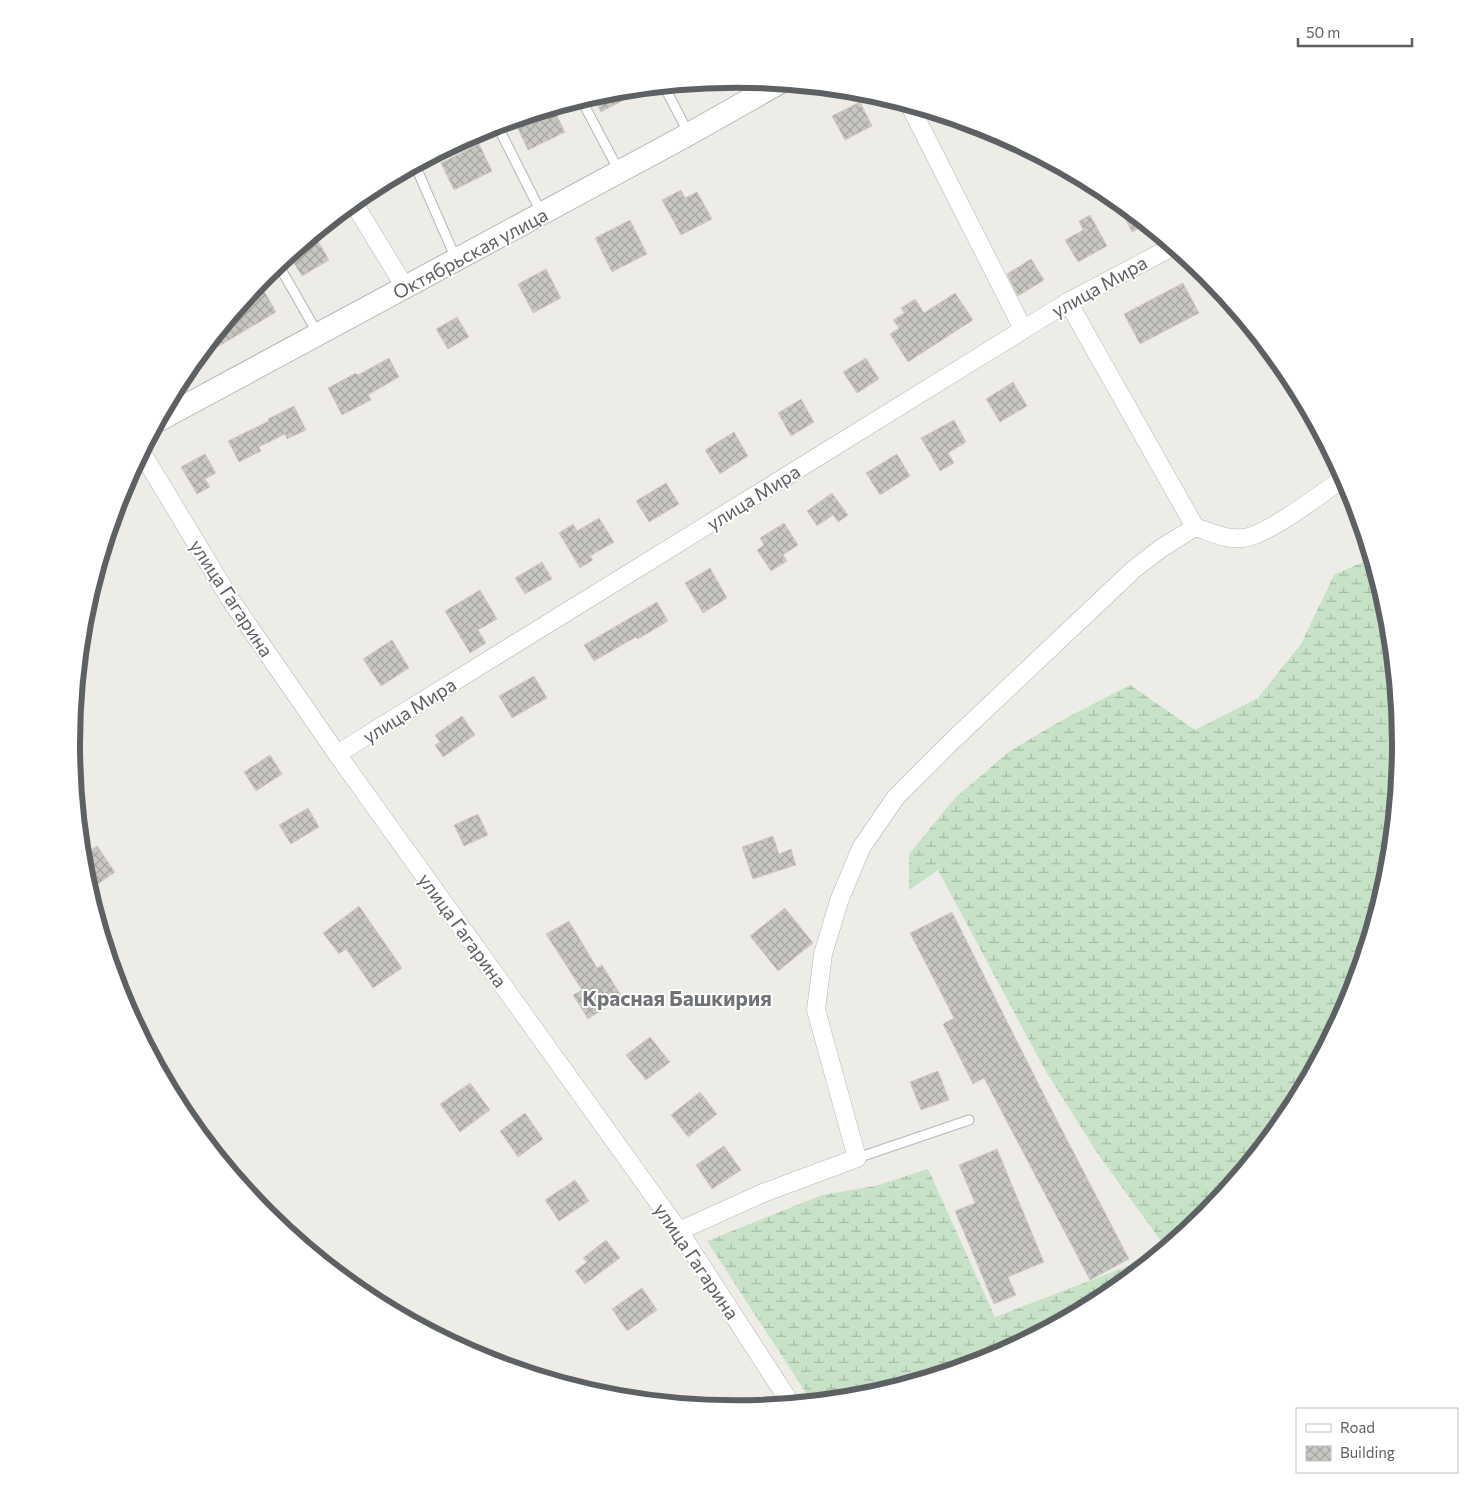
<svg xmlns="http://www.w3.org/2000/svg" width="1473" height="1488" viewBox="0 0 1473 1488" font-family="Commissioner,sans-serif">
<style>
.wetland{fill:url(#wetland-marsh)}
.building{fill:url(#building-cross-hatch);stroke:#d2cdc5}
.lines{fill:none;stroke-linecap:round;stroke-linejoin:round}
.service-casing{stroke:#b3b6b9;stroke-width:11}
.minor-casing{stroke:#b3b6b9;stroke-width:19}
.tertiary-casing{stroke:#b3b6b9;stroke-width:24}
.service{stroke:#fff;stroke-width:9}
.minor{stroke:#fff;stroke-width:18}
.tertiary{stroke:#fff;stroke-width:22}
.labels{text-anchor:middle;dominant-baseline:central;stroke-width:4;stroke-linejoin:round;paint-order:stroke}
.street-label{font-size:19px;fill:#5e6164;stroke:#fff}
.quarter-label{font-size:21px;font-weight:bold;fill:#6f7376;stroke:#fff}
.rim{fill:none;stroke:#5e6164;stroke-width:6}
</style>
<defs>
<pattern id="wetland-marsh" width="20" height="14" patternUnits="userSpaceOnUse" patternTransform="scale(1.25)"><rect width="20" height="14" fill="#c7e2c6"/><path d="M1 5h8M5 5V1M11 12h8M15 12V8" fill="none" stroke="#a5bba4"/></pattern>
<pattern id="building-cross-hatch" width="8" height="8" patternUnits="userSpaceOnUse" patternTransform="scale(1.25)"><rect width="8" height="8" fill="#c9c7c2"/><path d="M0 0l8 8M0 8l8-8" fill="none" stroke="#a6a5a1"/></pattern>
</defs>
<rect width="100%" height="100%" fill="#eeece6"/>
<!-- wetland -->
<path class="wetland" d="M 1372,558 L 1389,614 L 1402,744 L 1389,874 L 1351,999 L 1289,1114 L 1207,1215 L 1166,1248 L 1098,1154 L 1045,1070 L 938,870 L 909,890 L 909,854 L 956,797 L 1010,751 L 1064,719 L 1130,685 L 1195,730 L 1258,698 L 1301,644 L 1334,575 Z
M 928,1169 L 995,1317 L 1157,1255 L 1106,1297 L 991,1359 L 866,1397 L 812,1402 L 707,1241 L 822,1195 L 875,1186 Z"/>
<!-- building -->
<path class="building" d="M 648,87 L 601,112 L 593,96 L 607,91 Z
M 860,102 L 872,126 L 845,140 L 832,116 Z
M 553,108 L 565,132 L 528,150 L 515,122 L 533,114 Z
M 479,144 L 492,171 L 454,190 L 441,163 Z
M 681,190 L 685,198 L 697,192 L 712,219 L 681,235 L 662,200 Z
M 1115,198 L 1137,217 L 1147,224 L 1132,232 Z
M 1090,215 L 1107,246 L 1078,262 L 1065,240 L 1083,230 L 1079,221 Z
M 630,220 L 647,254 L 612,272 L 595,238 Z
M 314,234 L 329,260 L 302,276 L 289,255 Z
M 1031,259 L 1044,280 L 1018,296 L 1007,274 Z
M 546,269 L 561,298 L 533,313 L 518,284 Z
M 259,282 L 276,312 L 199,358 L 198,357 Z
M 1183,283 L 1199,313 L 1140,344 L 1124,314 Z
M 955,293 L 973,320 L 908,362 L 890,334 L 899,328 L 893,320 L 904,313 L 901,308 L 915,299 L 924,313 Z
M 457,317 L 469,337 L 448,349 L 436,329 Z
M 389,358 L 399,377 L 368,395 L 371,400 L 342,415 L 328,388 L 356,373 L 358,375 Z
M 866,358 L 879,379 L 857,393 L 843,372 Z
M 1013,382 L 1027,406 L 1000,422 L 986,399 Z
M 801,399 L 814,422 L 791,436 L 778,413 Z
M 294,406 L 306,430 L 287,439 L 285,434 L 259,447 L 261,451 L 239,462 L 228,441 L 269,421 L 268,419 Z
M 954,420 L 966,442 L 948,453 L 954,463 L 940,471 L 921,438 Z
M 734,432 L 748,456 L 720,474 L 705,450 Z
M 205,454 L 216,473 L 205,479 L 210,487 L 197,494 L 181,467 Z
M 897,454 L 910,476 L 880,495 L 866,473 Z
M 666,483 L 679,504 L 649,522 L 636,501 Z
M 832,493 L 848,515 L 838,522 L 833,515 L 817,526 L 807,511 Z
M 599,518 L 614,542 L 590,556 L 593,560 L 580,568 L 559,533 L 573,524 L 577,531 Z
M 784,523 L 798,545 L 783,555 L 787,561 L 771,571 L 757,550 L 764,545 L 760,538 Z
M 542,562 L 552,579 L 525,594 L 515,578 Z
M 710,568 L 727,598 L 703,613 L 685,583 Z
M 480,590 L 497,619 L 478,630 L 486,643 L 470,653 L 445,611 Z
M 657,602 L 668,621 L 638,639 L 636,637 L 594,661 L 584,645 Z
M 392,640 L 409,668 L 381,686 L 363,659 Z
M 534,676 L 547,698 L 512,718 L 499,696 Z
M 462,716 L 475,735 L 443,757 L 435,745 L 440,742 L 435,735 Z
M 270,755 L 282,774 L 256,791 L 244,772 Z
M 308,808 L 319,827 L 291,844 L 279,825 Z
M 478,814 L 488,835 L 464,846 L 454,825 Z
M 773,836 L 779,854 L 791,849 L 796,865 L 753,879 L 742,847 Z
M 97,846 L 115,872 L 91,889 L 87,883 L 84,874 L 82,856 Z
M 359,906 L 402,968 L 373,988 L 346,949 L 339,954 L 323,933 Z
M 785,908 L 813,943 L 778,971 L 750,936 Z
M 952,912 L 1048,1103 L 1129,1259 L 1090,1280 L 984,1078 L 973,1084 L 943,1024 L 954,1018 L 910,933 Z
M 569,921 L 597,968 L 602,965 L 622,997 L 588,1019 L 573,995 L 582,990 L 546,934 Z
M 650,1037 L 670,1062 L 646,1080 L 626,1055 Z
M 938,1071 L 949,1100 L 921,1110 L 910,1082 Z
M 470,1083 L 490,1110 L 460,1132 L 440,1104 Z
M 700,1092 L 717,1114 L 688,1137 L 671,1115 Z
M 525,1113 L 543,1139 L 518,1157 L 500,1131 Z
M 724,1146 L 741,1170 L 712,1189 L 696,1165 Z
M 997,1149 L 1044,1262 L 1008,1277 L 1016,1295 L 994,1304 L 955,1211 L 975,1203 L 959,1165 Z
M 575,1180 L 589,1201 L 559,1221 L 545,1200 Z
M 606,1240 L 620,1258 L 585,1284 L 575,1271 L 587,1262 L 583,1258 Z
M 642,1288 L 657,1310 L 627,1331 L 612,1309 Z"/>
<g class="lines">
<!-- service casing -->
<g class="service-casing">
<path id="service" d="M 664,86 L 689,134
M 581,99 L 619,171
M 497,125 L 542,214
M 415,165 L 456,259
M 278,264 L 318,334
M 857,1158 L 969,1120"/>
</g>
<!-- minor casing -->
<g class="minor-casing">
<path id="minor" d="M 909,104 L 1023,329
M 353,202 L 405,287
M 1068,302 L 1195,527 C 1211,532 1226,540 1243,538 C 1265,537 1324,492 1345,477
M 142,453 L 230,599 L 337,754 L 679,1231 L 791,1404
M 337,754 L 1068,302 L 1174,246
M 679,1231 L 763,1193 L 857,1158 L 816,1010 L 823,954 L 839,901 L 861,848 L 896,797 L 951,742 L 1133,570 L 1160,549 L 1195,527"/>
</g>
<!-- tertiary casing -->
<g class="tertiary-casing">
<path id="tertiary" d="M 159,420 L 689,134 L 779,83"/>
</g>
<!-- service -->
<use href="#service" class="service"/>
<!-- minor -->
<use href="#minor" class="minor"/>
<!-- tertiary -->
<use href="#tertiary" class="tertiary"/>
</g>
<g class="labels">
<!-- street labels -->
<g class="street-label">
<text transform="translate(470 253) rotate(-28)">Октябрьская улица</text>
<text transform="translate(1099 286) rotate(-29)">улица Мира</text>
<text transform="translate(753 497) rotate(-32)">улица Мира</text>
<text transform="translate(232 598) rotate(57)">улица Гагарина</text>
<text transform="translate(409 710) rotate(-32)">улица Мира</text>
<text transform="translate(463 930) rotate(54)">улица Гагарина</text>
<text transform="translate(697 1261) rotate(56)">улица Гагарина</text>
</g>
<!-- quarter labels -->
<g class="quarter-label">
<text x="677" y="997">Красная Башкирия</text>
</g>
</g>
<!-- crop -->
<path d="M0 0H1473V1488H0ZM80 744a656 656 0 1 1 1312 0a656 656 0 1 1-1312 0Z" fill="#fff" fill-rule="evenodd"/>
<path class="rim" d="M80 744a656 656 0 1 1 1312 0a656 656 0 1 1-1312 0Z"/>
<!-- legend -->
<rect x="1296" y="1408" width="162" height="65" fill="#ffffff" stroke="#bfc0c1"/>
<rect x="1306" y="1424" width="25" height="8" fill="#ffffff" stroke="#bfc0c1"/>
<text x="1340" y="1433" font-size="15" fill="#5e6164">Road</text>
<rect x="1306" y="1446" width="25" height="15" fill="url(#building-cross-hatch)" stroke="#bfc0c1"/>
<text x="1340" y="1458" font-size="15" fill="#5e6164">Building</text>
<!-- scale -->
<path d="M1298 38v8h114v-8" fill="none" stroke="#5e6164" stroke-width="2.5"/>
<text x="1306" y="38" font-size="15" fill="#5e6164" stroke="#ffffff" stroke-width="4" paint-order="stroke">50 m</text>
</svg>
